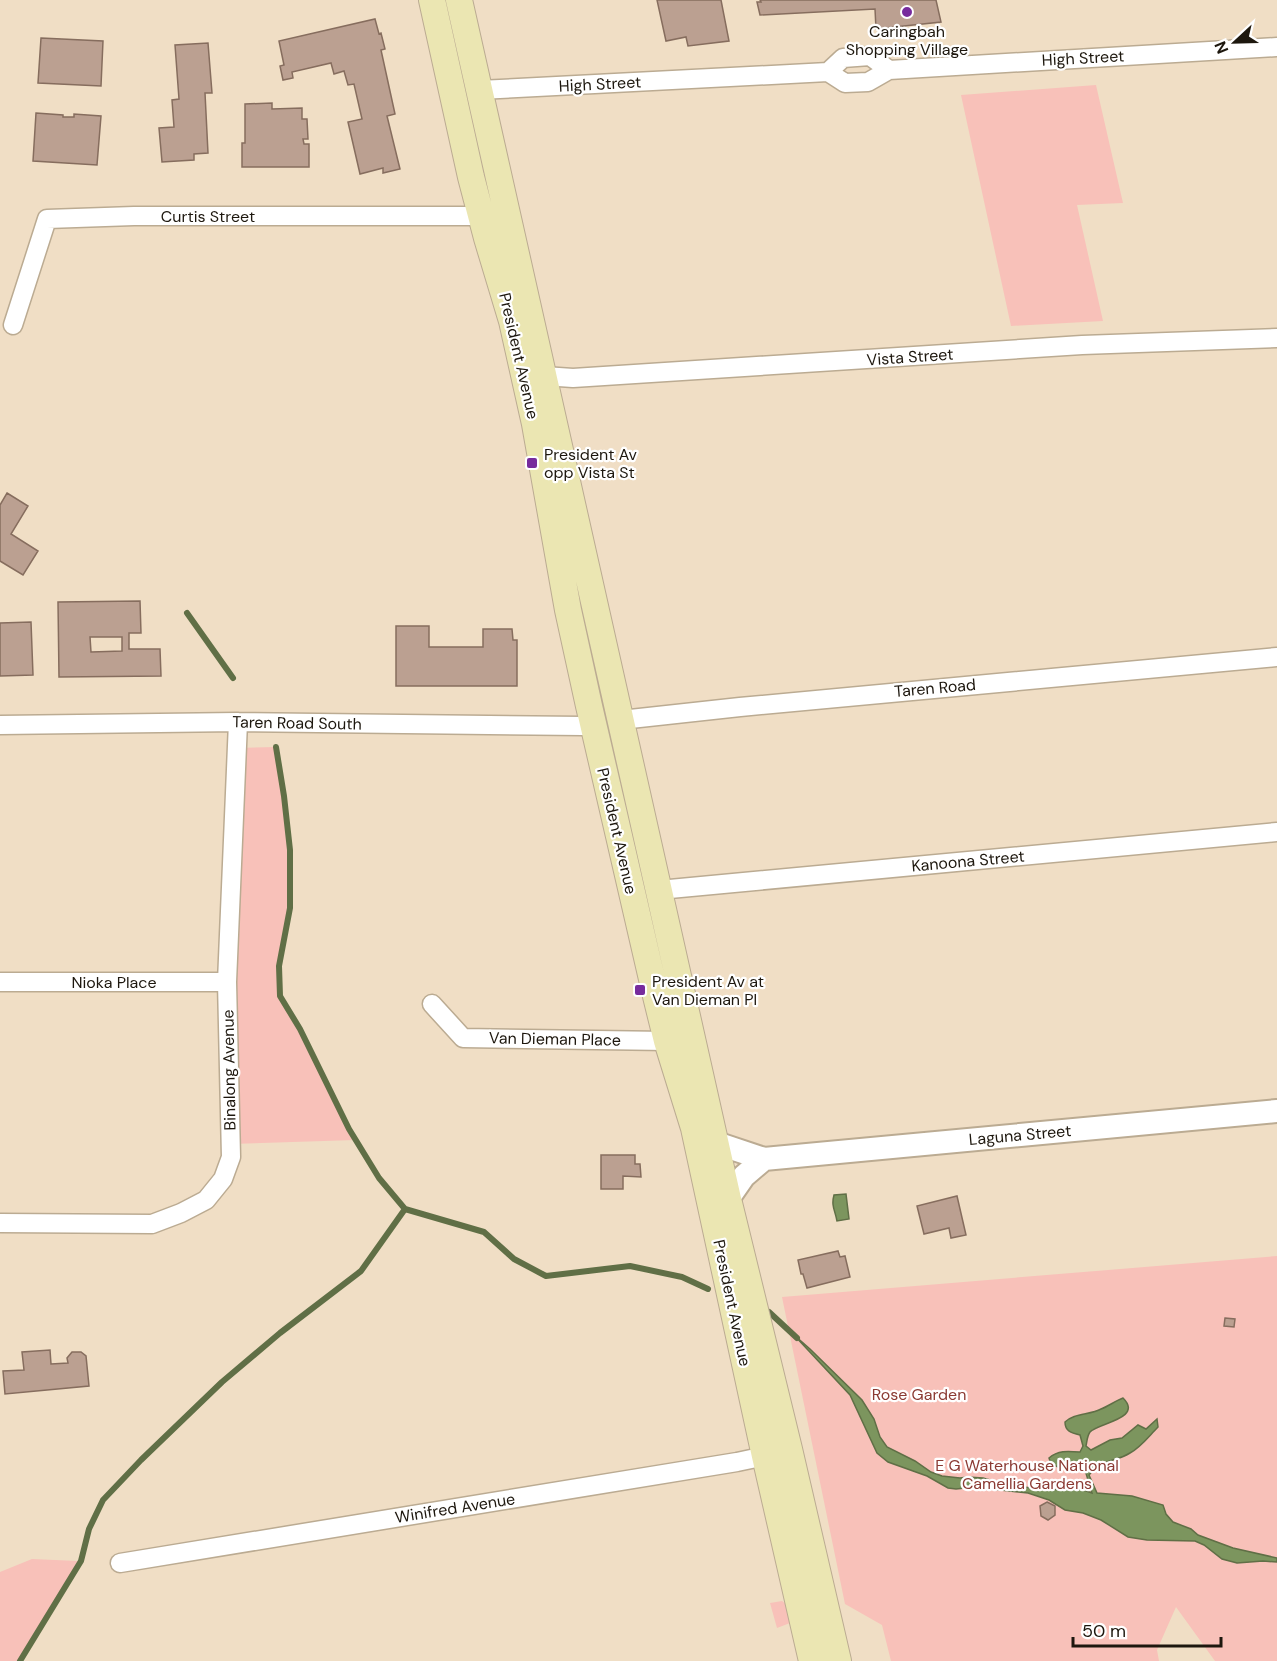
<svg xmlns="http://www.w3.org/2000/svg" width="1277" height="1661" viewBox="0 0 1277 1661" font-family="'DM Sans',sans-serif">
<style>
.green{fill:#f8c1b9}
.water{fill:#7c955e;stroke:#606f46;stroke-width:1.5}
.lines{fill:none;stroke-linecap:round;stroke-linejoin:round}
.stream{stroke:#606f46;stroke-width:6}
.building{fill:#bba091;stroke:#866d5e;stroke-width:1.5;fill-rule:evenodd}
.minor-casing{stroke:#bbab92;stroke-width:21}
.tertiary-casing{stroke:#bbab92;stroke-width:26}
.secondary-casing{stroke:#bbab92;stroke-width:28}
.minor{stroke:#fff;stroke-width:18}
.tertiary{stroke:#fff;stroke-width:22}
.secondary{stroke:#ebe6b2;stroke-width:26}
.poi-dot{fill:#772b9d;stroke:#fff;stroke-width:2}
.labels{text-anchor:middle;dominant-baseline:central;stroke-width:4.5;stroke-linejoin:round;paint-order:stroke}
.poi-label{font-size:16px;fill:#1d170e;stroke:#fff;text-anchor:start}
.street-label{font-size:16px;fill:#1d170e;stroke:#fff}
.park-label{font-size:16px;fill:#8b3a33;stroke:#fff}
</style>
<rect width="100%" height="100%" fill="#f0dec5"/>
<!-- green -->
<path class="green" d="M 1096,85 L 1123,203 L 1077,205 L 1103,321 L 1011,326 L 961,95 Z
M 276,747 L 284,796 L 290,850 L 290,908 L 279,966 L 280,996 L 300,1029 L 355,1140 L 231,1144 L 237,748 Z
M 1277,1256 L 1277,1661 L 1215,1661 L 1176,1607 L 1157,1650 L 1159,1661 L 891,1661 L 882,1625 L 845,1604 L 782,1297 Z
M 32,1559 L 78,1561 L 73,1573 L 20,1661 L 0,1661 L 0,1572 Z
M 782,1601 L 786,1604 L 790,1623 L 777,1628 L 770,1603 Z"/>
<!-- water -->
<path class="water" d="M 846,1194 L 849,1219 L 837,1221 C 835,1210 831,1206 834,1195 Z
M 793,1334 L 810,1349 L 862,1400 L 874,1419 L 880,1437 L 887,1447 L 915,1461 L 931,1472 L 942,1476 L 960,1478 L 968,1477 L 983,1478 L 1008,1485 L 1048,1490 L 1078,1488 L 1092,1493 L 1085,1470 L 1075,1466 L 1058,1467 L 1051,1464 L 1049,1458 C 1058,1450 1068,1451 1080,1452 L 1083,1446 L 1080,1435 C 1071,1433 1065,1431 1065,1422 C 1074,1413 1090,1415 1101,1409 C 1109,1406 1115,1401 1123,1398 C 1144,1419 1097,1423 1090,1432 C 1087,1436 1087,1442 1086,1446 L 1091,1450 L 1110,1440 L 1122,1438 L 1138,1425 L 1146,1429 L 1157,1419 L 1158,1427 C 1149,1436 1141,1447 1130,1453 C 1114,1463 1102,1458 1089,1475 L 1097,1493 L 1132,1496 L 1163,1505 L 1166,1514 L 1173,1522 L 1191,1529 L 1198,1535 L 1233,1548 L 1277,1558 L 1277,1562 L 1263,1561 L 1237,1563 L 1222,1559 L 1204,1545 L 1195,1541 L 1147,1540 L 1128,1537 L 1101,1520 L 1083,1513 L 1065,1510 L 1049,1500 L 1028,1493 L 974,1487 L 956,1489 L 948,1488 L 927,1476 L 888,1462 L 877,1453 L 850,1395 Z"/>
<g class="lines">
<!-- stream -->
<path class="stream" d="M 187,613 L 233,678
M 276,747 L 284,796 L 290,850 L 290,908 L 279,966 L 280,996 L 300,1029 L 349,1129 L 379,1178 L 405,1209 L 484,1232 L 514,1259 L 546,1276 L 630,1266 L 682,1277 L 708,1289
M 769,1312 L 797,1338
M 20,1661 L 81,1561 L 89,1529 L 103,1500 L 141,1460 L 222,1382 L 280,1333 L 361,1271 L 405,1209"/>
</g>
<!-- building -->
<path class="building" d="M 657,0 L 721,0 L 729,41 L 688,46 L 686,37 L 666,41 Z
M 760,0 L 936,0 L 941,22 L 876,29 L 875,9 L 760,15 L 757,2 L 761,2 Z
M 375,19 L 379,34 L 381,33 L 385,49 L 381,50 L 395,114 L 387,116 L 400,169 L 383,173 L 383,168 L 360,174 L 348,122 L 362,119 L 354,84 L 348,85 L 344,71 L 334,74 L 331,63 L 292,72 L 293,78 L 283,80 L 280,66 L 284,65 L 279,41 Z
M 41,38 L 103,41 L 101,86 L 38,83 Z
M 208,43 L 212,93 L 205,93 L 208,153 L 194,154 L 194,160 L 162,162 L 159,128 L 174,127 L 172,100 L 179,99 L 175,45 Z
M 272,103 L 272,109 L 302,108 L 302,119 L 307,119 L 308,139 L 303,139 L 304,144 L 309,144 L 309,167 L 242,167 L 242,143 L 245,143 L 245,104 Z
M 36,113 L 63,115 L 63,117 L 74,117 L 74,114 L 101,116 L 97,165 L 33,161 Z
M 7,493 L 28,506 L 11,534 L 38,551 L 23,575 L 0,561 L 0,505 Z
M 140,601 L 141,633 L 129,633 L 129,649 L 160,649 L 161,676 L 59,677 L 58,602 ZM 90,637 L 122,637 L 122,651 L 91,652 Z
M 31,622 L 33,675 L 0,676 L 0,623 Z
M 396,626 L 429,626 L 429,647 L 483,647 L 483,629 L 512,629 L 513,640 L 517,640 L 517,686 L 396,686 Z
M 601,1155 L 635,1155 L 635,1164 L 640,1164 L 641,1177 L 623,1176 L 623,1189 L 601,1189 Z
M 957,1196 L 966,1235 L 951,1238 L 949,1228 L 924,1234 L 917,1206 Z
M 838,1251 L 840,1257 L 845,1256 L 850,1277 L 807,1288 L 803,1274 L 801,1274 L 798,1260 Z
M 1225,1318 L 1235,1319 L 1234,1327 L 1224,1326 Z
M 50,1350 L 51,1364 L 68,1363 L 67,1358 L 72,1352 L 81,1352 L 86,1356 L 89,1386 L 5,1394 L 3,1371 L 24,1370 L 22,1352 Z
M 1047,1502 L 1055,1506 L 1055,1515 L 1048,1520 L 1041,1516 L 1040,1506 Z"/>
<g class="lines">
<!-- minor casing -->
<g class="minor-casing">
<path id="minor" d="M 889,70 L 870,56 L 843,58 L 828,72 L 845,83 L 868,82 L 889,70 L 1277,47
M 479,90 L 828,72
M 13,325 L 47,219 L 134,216 L 481,216
M 544,376 L 573,378 L 1082,345 L 1277,338
M 621,720 L 740,707 L 1277,657
M 0,725 L 238,722 L 583,726 L 593,725
M 659,890 L 1277,832
M 0,982 L 227,982
M 432,1004 L 463,1038 L 667,1041
M 0,1223 L 152,1224 L 181,1213 L 206,1200 L 223,1179 L 231,1157 L 227,982 L 238,722
M 120,1563 L 737,1462 L 765,1456"/>
</g>
<!-- tertiary casing -->
<g class="tertiary-casing">
<path id="tertiary" d="M 716,1143 L 764,1159 L 1277,1111
M 728,1199 L 744,1176 L 764,1159"/>
</g>
<!-- secondary casing -->
<g class="secondary-casing">
<path id="secondary" d="M 432,0 L 471,177 L 487,238 L 512,321 L 535,424 L 568,610 L 589,706 L 655,992 L 667,1041 L 694,1128 L 765,1456 L 812,1661
M 459,0 L 728,1199 L 789,1449 L 838,1661"/>
</g>
<!-- minor -->
<use href="#minor" class="minor"/>
<!-- tertiary -->
<use href="#tertiary" class="tertiary"/>
<!-- secondary -->
<use href="#secondary" class="secondary"/>
</g>
<!-- markers -->
<g class="poi-dot">
<circle cx="907" cy="12" r="6"/>
<rect x="526" y="457" width="12" height="12" rx="3"/>
<rect x="634" y="984" width="12" height="12" rx="3"/>
</g>
<g class="labels">
<!-- poi labels -->
<g class="poi-label">
<text x="907" y="31" text-anchor="middle">Caringbah<tspan x="907" dy="18">Shopping Village</tspan></text>
<text x="544" y="454">President Av<tspan x="544" dy="18">opp Vista St</tspan></text>
<text x="652" y="981">President Av at<tspan x="652" dy="18">Van Dieman Pl</tspan></text>
</g>
<!-- street labels -->
<g class="street-label">
<text transform="translate(1083 58) rotate(-3)">High Street</text>
<text transform="translate(600 84) rotate(-3)">High Street</text>
<text x="208" y="216">Curtis Street</text>
<text transform="translate(519 356) rotate(77)">President Avenue</text>
<text transform="translate(910 357) rotate(-4)">Vista Street</text>
<text transform="translate(935 688) rotate(-5)">Taren Road</text>
<text transform="translate(297 723) rotate(1)">Taren Road South</text>
<text transform="translate(617 831) rotate(77)">President Avenue</text>
<text transform="translate(968 861) rotate(-5)">Kanoona Street</text>
<text x="114" y="982">Nioka Place</text>
<text transform="translate(555 1039) rotate(1)">Van Dieman Place</text>
<text transform="translate(229 1070) rotate(-91)">Binalong Avenue</text>
<text transform="translate(1020 1135) rotate(-5)">Laguna Street</text>
<text transform="translate(732 1303) rotate(78)">President Avenue</text>
<text transform="translate(455 1508) rotate(-9)">Winifred Avenue</text>
</g>
<!-- park labels -->
<g class="park-label">
<text x="919" y="1394">Rose Garden</text>
<text x="1027" y="1465">E G Waterhouse National<tspan x="1027" dy="18">Camellia Gardens</tspan></text>
</g>
</g>
<!-- north arrow -->
<g transform="translate(1235 42) rotate(248)" stroke="#ffffff" stroke-width="4.5" paint-order="stroke">
<path d="M0-4.5L10 22L0 15L-10 22Z" fill="#1d170e"/>
<text y="-9" font-size="16" font-weight="bold" text-anchor="middle" fill="#1d170e">N</text>
</g>
<!-- scale -->
<path d="M1073 1637v9h148v-9" fill="none" stroke="#1d170e" stroke-width="3"/>
<text x="1082" y="1637" font-size="18" fill="#1d170e" stroke="#ffffff" stroke-width="4.5" paint-order="stroke">50 m</text>
</svg>
